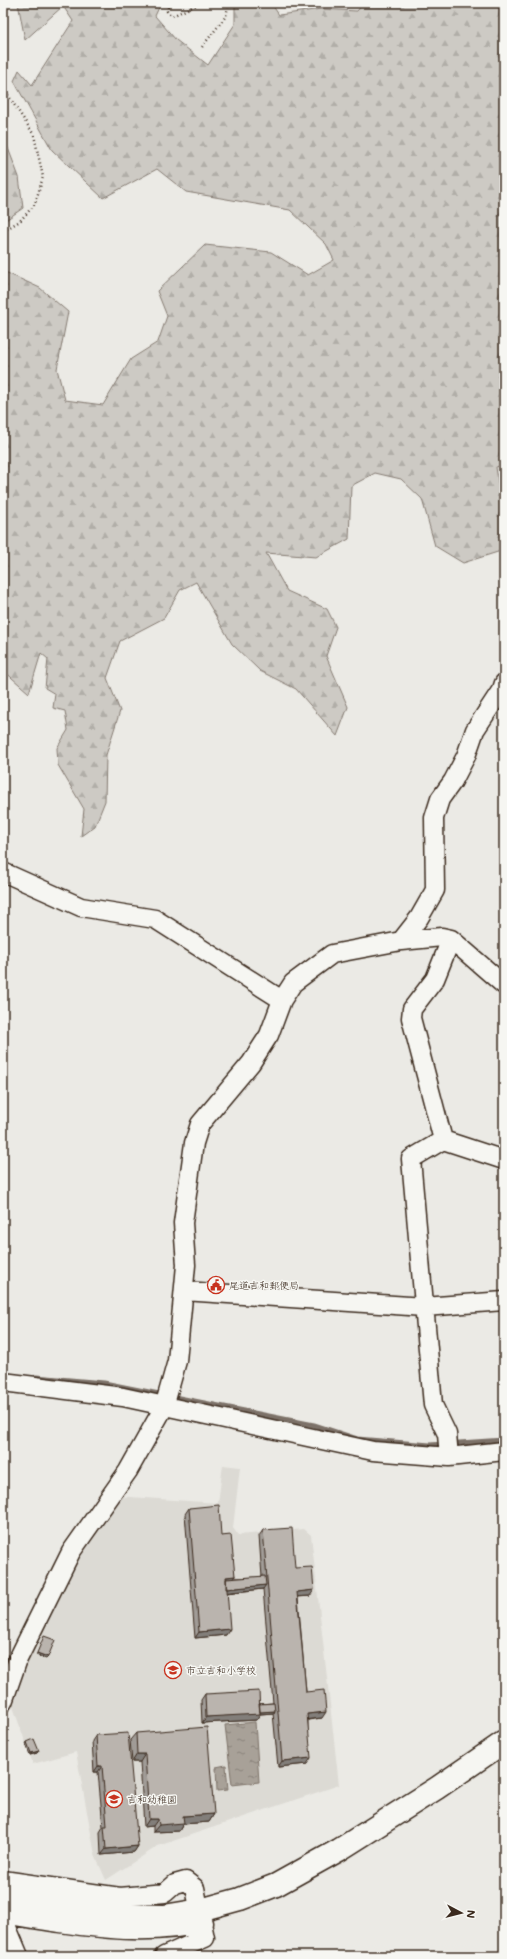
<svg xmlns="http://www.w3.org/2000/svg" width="507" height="1959" viewBox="0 0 507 1959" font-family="Mali,'Klee One',sans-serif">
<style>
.built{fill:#dcdad4}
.forest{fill:url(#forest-firs);stroke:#847a71}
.water{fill:url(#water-ripples);stroke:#7c7167}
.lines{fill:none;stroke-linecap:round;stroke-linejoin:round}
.stream{stroke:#7c7167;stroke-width:5}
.minor-casing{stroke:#3b2a1e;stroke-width:21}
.tertiary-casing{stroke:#3b2a1e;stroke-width:25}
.path{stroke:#3b2a1e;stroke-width:2.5;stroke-dasharray:1 3;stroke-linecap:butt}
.minor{stroke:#f6f6f2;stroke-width:18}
.tertiary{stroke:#f6f6f2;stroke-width:22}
.wall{fill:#a09b96;stroke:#3b2a1e}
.shaded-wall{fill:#827e7a;stroke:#3b2a1e}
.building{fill:#bab4ae;stroke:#3b2a1e}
.labels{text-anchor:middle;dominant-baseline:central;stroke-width:3;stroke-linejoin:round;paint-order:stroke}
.poi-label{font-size:10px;fill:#3b2a1e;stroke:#f6f6f2;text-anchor:start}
</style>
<defs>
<pattern id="forest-firs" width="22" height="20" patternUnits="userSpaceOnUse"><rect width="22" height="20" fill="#cdcac4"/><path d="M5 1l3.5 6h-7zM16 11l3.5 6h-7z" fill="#b1aea8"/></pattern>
<pattern id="water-ripples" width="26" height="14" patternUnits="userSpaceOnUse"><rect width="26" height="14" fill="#a8a198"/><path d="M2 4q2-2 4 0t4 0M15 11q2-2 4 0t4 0" fill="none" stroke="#8a837b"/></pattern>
</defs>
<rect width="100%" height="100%" fill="#ebeae5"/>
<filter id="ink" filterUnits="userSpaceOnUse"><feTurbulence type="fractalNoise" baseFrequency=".025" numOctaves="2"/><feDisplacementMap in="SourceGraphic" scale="8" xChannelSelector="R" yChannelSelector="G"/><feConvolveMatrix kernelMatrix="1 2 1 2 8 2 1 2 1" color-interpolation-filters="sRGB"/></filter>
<g filter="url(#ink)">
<!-- built -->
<path class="built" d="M 223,1465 L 240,1467 L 233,1528 L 238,1535 L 304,1529 L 311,1535 L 339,1785 L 158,1846 L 106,1880 L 95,1855 L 76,1752 L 33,1764 L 10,1698 L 75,1555 L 115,1496 L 218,1503 Z"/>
<!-- forest -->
<path class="forest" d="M 18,3 L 161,3 L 155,16 L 176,40 L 208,65 L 235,24 L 235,3 L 271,3 L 279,15 L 321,9 L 357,11 L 364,3 L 504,3 L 504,465 L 496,467 L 499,488 L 504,487 L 504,550 L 463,563 L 435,546 L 422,499 L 401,479 L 375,473 L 351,486 L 349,539 L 316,557 L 266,553 L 287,591 L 327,609 L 336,627 L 326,656 L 348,707 L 337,736 L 296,689 L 260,671 L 232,644 L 196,582 L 180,590 L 164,618 L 120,641 L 107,678 L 120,711 L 106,755 L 105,801 L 95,826 L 81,836 L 84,809 L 58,765 L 57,748 L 68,730 L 65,711 L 53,708 L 55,694 L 45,688 L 48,659 L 41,653 L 29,693 L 3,670 L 3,271 L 40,288 L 68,312 L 57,369 L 65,400 L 103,405 L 131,359 L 158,342 L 167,316 L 157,291 L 205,245 L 271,252 L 308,275 L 334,260 L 326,244 L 290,210 L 186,192 L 157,169 L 103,198 L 52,150 L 14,81 L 19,70 L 32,85 L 73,21 L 63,6 L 25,40 Z
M 3,135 L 19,177 L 23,208 L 3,222 Z"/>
<!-- water -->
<path class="water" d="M 255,1722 L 259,1782 L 232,1785 L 225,1725 Z
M 226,1765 L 228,1790 L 217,1791 L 216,1767 Z"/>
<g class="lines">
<!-- stream -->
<path class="stream" d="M 36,1377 L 104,1383 L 314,1425 L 357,1439 L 430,1445 L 504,1440"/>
<!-- minor casing -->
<g class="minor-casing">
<path id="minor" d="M 3,872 L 81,907 L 155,919 L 282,1000
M 401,941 L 419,918 L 435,890 L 434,818 L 440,799 L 453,781 L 466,756 L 475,730 L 502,689 L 504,683
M 443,1140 L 411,1018 L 412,1009 L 435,979 L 451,939
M 184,1291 L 424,1307 L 504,1301
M 3,1382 L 123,1397 L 373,1451 L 449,1457 L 504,1451
M 449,1457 L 447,1434 L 433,1405 L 411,1159 L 443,1140 L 504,1160
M 3,1702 L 18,1659 L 71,1552 L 128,1471 L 164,1407 L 177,1361 L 186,1265 L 183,1223 L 194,1143 L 200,1124 L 251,1063 L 269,1035 L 282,1000 L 293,983 L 332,954 L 401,941 L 442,937 L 451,939 L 504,985
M 3,1880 L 120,1897 L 165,1893 L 175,1884 L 186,1881 L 195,1888 L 205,1938 L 164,1956
M 3,1913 C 22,1918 41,1920 60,1923 C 108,1930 156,1935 203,1923
M 3,1918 L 19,1956"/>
</g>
<!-- tertiary casing -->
<g class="tertiary-casing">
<path id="tertiary" d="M 3,1898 L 121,1915 L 164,1916 L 200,1910 L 240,1899 L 276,1885 L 339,1850 L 437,1788 L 504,1742"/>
</g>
<!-- path -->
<path class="path" d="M 169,3 L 167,11 L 172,16 L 201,3
M 3,43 L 8,95 L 34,135 L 43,177 L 35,204 L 20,221 L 3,231
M 202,47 L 226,16 L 229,3"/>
<!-- minor -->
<use href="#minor" class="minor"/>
<!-- tertiary -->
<use href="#tertiary" class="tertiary"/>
</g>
<!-- wall -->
<path class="wall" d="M 189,1508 L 221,1536 L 235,1576 L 234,1578 L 262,1577 L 259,1536 L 263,1530 L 295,1568 L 310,1596 L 298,1597 L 306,1692 L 322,1718 L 308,1720 L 307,1764 L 278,1767 L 273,1713 L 260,1714 L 256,1720 L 202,1723 L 201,1700 L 205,1694 L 259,1704 L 273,1703 L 263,1589 L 227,1593 L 226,1635 L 195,1638 L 185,1514 Z
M 136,1733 L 214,1814 L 209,1822 L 183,1824 L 179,1831 L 153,1832 L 153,1826 L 144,1827 L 140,1762 L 132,1762 L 130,1740 Z
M 96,1735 L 138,1846 L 134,1852 L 101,1855 L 100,1832 L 103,1827 L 98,1772 L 94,1772 L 92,1741 Z
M 27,1742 L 39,1751 L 37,1753 L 30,1755 L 26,1744 Z"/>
<!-- shaded-wall -->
<path class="shaded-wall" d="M 235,1576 L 231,1582 L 225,1583 L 226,1577 Z
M 266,1585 L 263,1589 L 222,1593 L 225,1589 Z
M 314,1590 L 310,1596 L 293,1597 L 297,1592 Z
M 230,1629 L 226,1635 L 195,1638 L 199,1632 Z
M 37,1653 L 48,1657 L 46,1659 L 36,1655 Z
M 275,1711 L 274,1713 L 260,1714 L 256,1720 L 202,1723 L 206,1717 L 257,1712 Z
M 326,1712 L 322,1718 L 303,1720 L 307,1714 Z
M 39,1751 L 37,1753 L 30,1755 L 31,1753 Z
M 137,1754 L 145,1754 L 140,1762 L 132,1762 Z
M 311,1758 L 307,1764 L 278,1767 L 282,1761 Z
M 98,1766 L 102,1766 L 98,1772 L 94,1772 Z
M 214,1814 L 209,1822 L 183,1824 L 179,1831 L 153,1832 L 159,1825 L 183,1816 Z
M 149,1819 L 158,1819 L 153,1826 L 144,1827 Z
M 138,1846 L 134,1852 L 101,1855 L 106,1849 Z"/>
<!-- building -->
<path class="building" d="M 219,1505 L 221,1536 L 231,1535 L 235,1576 L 226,1577 L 230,1629 L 199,1632 L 189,1508 Z
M 292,1528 L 295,1568 L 312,1567 L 314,1590 L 297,1592 L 306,1692 L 324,1690 L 326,1712 L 307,1714 L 311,1758 L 282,1761 L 263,1530 Z
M 265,1576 L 266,1585 L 226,1589 L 226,1579 Z
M 44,1636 L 55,1640 L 48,1657 L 37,1653 Z
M 259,1691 L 260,1714 L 206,1717 L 205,1694 Z
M 274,1703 L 275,1711 L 260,1712 L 259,1704 Z
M 207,1727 L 214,1814 L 183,1816 L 184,1823 L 159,1825 L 158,1819 L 149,1819 L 145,1754 L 137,1754 L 136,1733 Z
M 128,1733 L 138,1846 L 106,1849 L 104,1826 L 107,1826 L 102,1766 L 98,1766 L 96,1735 Z
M 34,1739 L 39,1751 L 31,1753 L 27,1742 Z"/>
</g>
<!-- icons -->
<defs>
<g id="civic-ring" transform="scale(0.9)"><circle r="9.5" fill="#f6f6f2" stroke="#c8321e" stroke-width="1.5"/><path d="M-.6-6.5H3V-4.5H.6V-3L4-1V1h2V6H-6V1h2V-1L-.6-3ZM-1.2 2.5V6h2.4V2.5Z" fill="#c8321e"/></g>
<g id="school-ring" transform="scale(0.9)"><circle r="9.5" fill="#f6f6f2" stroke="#c8321e" stroke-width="1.5"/><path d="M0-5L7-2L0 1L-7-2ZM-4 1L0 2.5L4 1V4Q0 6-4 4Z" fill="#c8321e"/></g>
</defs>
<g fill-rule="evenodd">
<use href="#civic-ring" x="216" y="1285"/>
<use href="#school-ring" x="173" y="1670"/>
<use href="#school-ring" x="114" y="1799"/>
</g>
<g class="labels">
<!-- poi labels -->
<g class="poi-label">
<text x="229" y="1285">尾道吉和郵便局</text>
<text x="186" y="1670">市立吉和小学校</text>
<text x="127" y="1799">吉和幼稚園</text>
</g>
</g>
<!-- margin -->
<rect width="507" height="1959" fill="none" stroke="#f6f6f2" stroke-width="16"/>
<rect x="8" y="8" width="491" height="1943" fill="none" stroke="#3b2a1e" stroke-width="1.5" filter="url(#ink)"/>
<!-- north arrow -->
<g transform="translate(461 1913) rotate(97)" stroke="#f6f6f2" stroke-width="3" paint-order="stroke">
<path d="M0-3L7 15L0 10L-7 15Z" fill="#3b2a1e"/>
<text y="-6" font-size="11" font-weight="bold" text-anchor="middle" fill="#3b2a1e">N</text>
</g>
</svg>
